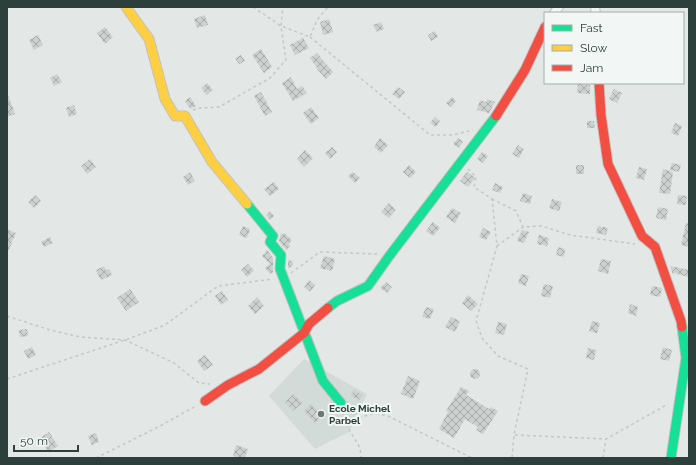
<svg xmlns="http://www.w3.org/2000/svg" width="696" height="465" viewBox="0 0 696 465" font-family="Raleway,sans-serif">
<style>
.built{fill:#d2dbd7}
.building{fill:url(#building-cross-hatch)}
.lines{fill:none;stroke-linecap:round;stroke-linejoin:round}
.street-casing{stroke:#c0c3c2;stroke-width:10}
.fast-casing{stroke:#c0c3c2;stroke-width:11}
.slow-casing{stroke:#c0c3c2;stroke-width:11}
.jam-casing{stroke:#c0c3c2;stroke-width:11}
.path{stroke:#c3c8c7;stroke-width:1.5;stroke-dasharray:3 3;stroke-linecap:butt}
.street{stroke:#f3f5f4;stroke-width:8}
.fast{stroke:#16e098;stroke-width:9}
.slow{stroke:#ffcf43;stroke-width:9}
.jam{stroke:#f24e42;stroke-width:9}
.poi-dot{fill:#6c7a76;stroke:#f2f7f5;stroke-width:1.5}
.labels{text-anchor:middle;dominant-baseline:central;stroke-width:4;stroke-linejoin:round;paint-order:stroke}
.poi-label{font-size:10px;font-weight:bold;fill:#2c3f3a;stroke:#f2f7f5;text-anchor:start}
</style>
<defs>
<pattern id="building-cross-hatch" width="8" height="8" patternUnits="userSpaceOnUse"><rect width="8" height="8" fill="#ccd0ce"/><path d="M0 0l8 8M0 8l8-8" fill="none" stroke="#a6aaa8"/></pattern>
</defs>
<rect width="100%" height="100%" fill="#e3e8e6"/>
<!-- built -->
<path class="built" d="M 304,359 L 367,394 L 349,432 L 315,449 L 269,396 Z"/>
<!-- building -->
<path class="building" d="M 205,15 L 208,25 L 197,28 L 194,19 Z
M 329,19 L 333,32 L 323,35 L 320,22 Z
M 381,22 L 384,29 L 377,32 L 373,25 Z
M 105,27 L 113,37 L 105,44 L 97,33 Z
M 435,31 L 438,37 L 431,41 L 428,35 Z
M 38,35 L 43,45 L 34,50 L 29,40 Z
M 303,38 L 309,48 L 295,55 L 290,45 Z
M 261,49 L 272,67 L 264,73 L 252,55 Z
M 317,53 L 333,72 L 326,79 L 317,69 L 317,68 L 310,58 Z
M 241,55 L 245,61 L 239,64 L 235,58 Z
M 57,74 L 62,82 L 54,86 L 50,78 Z
M 291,77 L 297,89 L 302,86 L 307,93 L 293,101 L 282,83 Z
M 207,83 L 213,90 L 207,95 L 201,88 Z
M 578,84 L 590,85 L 590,94 L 577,93 Z
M 398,87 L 405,92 L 399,99 L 392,94 Z
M 614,89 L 622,93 L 617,103 L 609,99 Z
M 261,92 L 272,112 L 265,116 L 254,96 Z
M 7,95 L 8,95 L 15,114 L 7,117 Z
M 190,97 L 196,106 L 190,109 L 185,101 Z
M 452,97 L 456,101 L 451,107 L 446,103 Z
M 487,99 L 495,102 L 489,113 L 477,110 L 480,100 L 487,102 Z
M 74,105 L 77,114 L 69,117 L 66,108 Z
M 311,107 L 319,118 L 311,124 L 303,113 Z
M 435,117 L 440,121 L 436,127 L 430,123 Z
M 587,121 L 594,121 L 595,128 L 587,128 Z
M 675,123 L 682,126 L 678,136 L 671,133 Z
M 380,138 L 388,145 L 381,153 L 374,147 Z
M 458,138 L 463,142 L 459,148 L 453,144 Z
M 518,145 L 524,149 L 519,158 L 512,154 Z
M 332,147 L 337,152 L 330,159 L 325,153 Z
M 305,150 L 313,158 L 304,167 L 297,159 Z
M 482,152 L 488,156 L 483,163 L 477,159 Z
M 90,159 L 96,167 L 87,174 L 81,166 Z
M 672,163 L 681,165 L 679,172 L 670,170 Z
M 409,165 L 416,172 L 410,178 L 403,172 Z
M 576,165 L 584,165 L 584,174 L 576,174 Z
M 639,167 L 647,169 L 644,180 L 636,178 Z
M 663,169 L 673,172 L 670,194 L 659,193 Z
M 190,172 L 195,181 L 188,185 L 183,177 Z
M 353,172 L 360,178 L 355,183 L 348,176 Z
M 467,172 L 475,178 L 468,187 L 460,181 Z
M 274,182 L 279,189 L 270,196 L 264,189 Z
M 495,183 L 503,187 L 500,193 L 492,190 Z
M 523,193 L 532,196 L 530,204 L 520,201 Z
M 35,195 L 41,201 L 34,208 L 28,202 Z
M 678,195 L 687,196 L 686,205 L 677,204 Z
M 552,199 L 562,202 L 559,211 L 549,208 Z
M 389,203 L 396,210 L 389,218 L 381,212 Z
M 658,207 L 668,209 L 666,220 L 656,218 Z
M 452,208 L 461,213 L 455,223 L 446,217 Z
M 270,211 L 274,216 L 270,220 L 266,215 Z
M 433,222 L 440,228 L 433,236 L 426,231 Z
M 686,223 L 689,224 L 689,247 L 681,245 Z
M 243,226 L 250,229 L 247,238 L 239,235 Z
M 598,226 L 608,228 L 606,235 L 596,233 Z
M 483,228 L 491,232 L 486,240 L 479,237 Z
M 7,229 L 16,233 L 7,254 Z
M 522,230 L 529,232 L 524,243 L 517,241 Z
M 281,233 L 282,235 L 284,233 L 292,240 L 289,244 L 290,246 L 286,250 L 279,241 Z
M 539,235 L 549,238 L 547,246 L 537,244 Z
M 50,237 L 53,243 L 44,247 L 41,242 Z
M 558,247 L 565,249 L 564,257 L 556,255 Z
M 267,250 L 273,258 L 273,272 L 270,274 L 265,268 L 270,264 L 262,256 Z
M 324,256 L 335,259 L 332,271 L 320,268 Z
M 601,259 L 611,261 L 608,274 L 598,271 Z
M 288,260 L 292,261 L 293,263 L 293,265 L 290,268 L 288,268 Z
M 248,264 L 254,271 L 247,277 L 241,270 Z
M 104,266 L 106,270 L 109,269 L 112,275 L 101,280 L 96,270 Z
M 670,266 L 689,270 L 689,277 L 673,273 L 673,275 Z
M 521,274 L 529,276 L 526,286 L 518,283 Z
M 309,280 L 315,285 L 310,292 L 304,287 Z
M 386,282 L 392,287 L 387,293 L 380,288 Z
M 544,284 L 553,286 L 550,298 L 541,296 Z
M 652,286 L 662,288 L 660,297 L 650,295 Z
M 130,289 L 139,302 L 126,311 L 117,298 Z
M 222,291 L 228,300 L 221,305 L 215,296 Z
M 468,295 L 478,304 L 471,311 L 462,303 Z
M 257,297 L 264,306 L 255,314 L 248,306 Z
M 630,304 L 638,307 L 636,316 L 628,313 Z
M 426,307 L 434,309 L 430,319 L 422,317 Z
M 451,317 L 460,321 L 455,332 L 445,327 Z
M 592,321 L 600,323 L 597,333 L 589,331 Z
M 498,322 L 507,324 L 504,335 L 495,333 Z
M 27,329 L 28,336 L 20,337 L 19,330 Z
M 32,347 L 36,355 L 28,359 L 24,351 Z
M 663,347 L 672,350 L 669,361 L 660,359 Z
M 588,348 L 596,350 L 594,360 L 586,358 Z
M 205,355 L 213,365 L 204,371 L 197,361 Z
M470 374a5 5 0 1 1 10 0a5 5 0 1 1-10 0Z
M 408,376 L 420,381 L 413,399 L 401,394 Z
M 461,387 L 469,391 L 466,395 L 489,409 L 491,407 L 498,411 L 483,434 L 476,430 L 478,427 L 465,419 L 454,438 L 439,429 L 448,412 L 446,411 Z
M 354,390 L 363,395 L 359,400 L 351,396 Z
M 294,394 L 302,403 L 293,411 L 285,402 Z
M 311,404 L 322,416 L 315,423 L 304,411 Z
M 49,432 L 58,446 L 48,452 L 40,438 Z
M 96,433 L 99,442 L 92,445 L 88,436 Z
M 236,445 L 248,449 L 245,458 L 239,458 L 233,456 Z"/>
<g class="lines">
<!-- street casing -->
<g class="street-casing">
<path id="street" d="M 595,7 L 596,13
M 554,13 L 559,7"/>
</g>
<!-- fast casing -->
<g class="fast-casing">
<path id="fast" d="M 247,204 L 273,236 L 270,242 L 281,255 L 280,269 L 323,381 L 341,403
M 328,308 L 337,301 L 368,286 L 390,255 L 496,116
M 671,458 L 686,358 L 682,327"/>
</g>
<!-- slow casing -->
<g class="slow-casing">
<path id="slow" d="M 126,7 L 149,39 L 165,99 L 175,116 L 185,116 L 212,162 L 247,204"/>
</g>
<!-- jam casing -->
<g class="jam-casing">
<path id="jam" d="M 599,83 L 601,115 L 608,164 L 642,236 L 655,247 L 681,321 L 682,327
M 496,116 L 525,70 L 545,27
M 205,401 L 228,385 L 259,369 L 304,333 L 309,324 L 328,308"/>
</g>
<!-- path -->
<path class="path" d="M 253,7 L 281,26 L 310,37 L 317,20 L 328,7
M 310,37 L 430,135 L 453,135 L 473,130
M 193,110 L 198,108 L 219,107 L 270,78 L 286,60 L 281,26 L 283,7
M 468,169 L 476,177 L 474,187 L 492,199 L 497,246 L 476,321 L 482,338 L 498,356 L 528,369 L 514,435 L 512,458
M 492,199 L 516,211 L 523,227
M 497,246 L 523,227 L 542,226 L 570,235 L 635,244
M 291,273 L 320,252 L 377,254
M 7,316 L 50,330 L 80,337 L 125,340 L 174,363 L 199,383 L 210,384
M 7,379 L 125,340 L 165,325 L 218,286 L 273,279
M 349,409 L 361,417 L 375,413 L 388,416 L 472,458
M 343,412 L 347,426 L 360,448 L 361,458
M 515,435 L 606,439 L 668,404
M 96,458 L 160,426 L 196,406
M 603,458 L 606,439"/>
<!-- street -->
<use href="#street" class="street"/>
<!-- fast -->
<use href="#fast" class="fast"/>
<!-- slow -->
<use href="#slow" class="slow"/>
<!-- jam -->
<use href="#jam" class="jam"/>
</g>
<!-- markers -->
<circle class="poi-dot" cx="321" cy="414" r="4"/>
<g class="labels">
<!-- poi labels -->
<g class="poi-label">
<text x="329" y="408">Ecole Michel<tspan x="329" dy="12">Parbel</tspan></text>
</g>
</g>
<!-- border -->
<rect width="696" height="465" fill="none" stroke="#2c3f3a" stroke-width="16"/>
<!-- legend -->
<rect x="544" y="12" width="140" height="72" fill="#f2f7f5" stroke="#a3adaa"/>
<rect x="552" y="25" width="20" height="6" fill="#16e098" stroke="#a3adaa"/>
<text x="580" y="32" font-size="12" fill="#2c3f3a">Fast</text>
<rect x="552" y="45" width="20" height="6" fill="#ffcf43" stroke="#a3adaa"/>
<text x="580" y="52" font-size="12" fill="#2c3f3a">Slow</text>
<rect x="552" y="65" width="20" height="6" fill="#f24e42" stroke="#a3adaa"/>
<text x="580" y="72" font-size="12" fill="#2c3f3a">Jam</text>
<!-- scale -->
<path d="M14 445v6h64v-6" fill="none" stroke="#2c3f3a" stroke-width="2"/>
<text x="20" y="445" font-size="12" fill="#2c3f3a" stroke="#f2f7f5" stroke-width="3" paint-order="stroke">50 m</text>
</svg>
